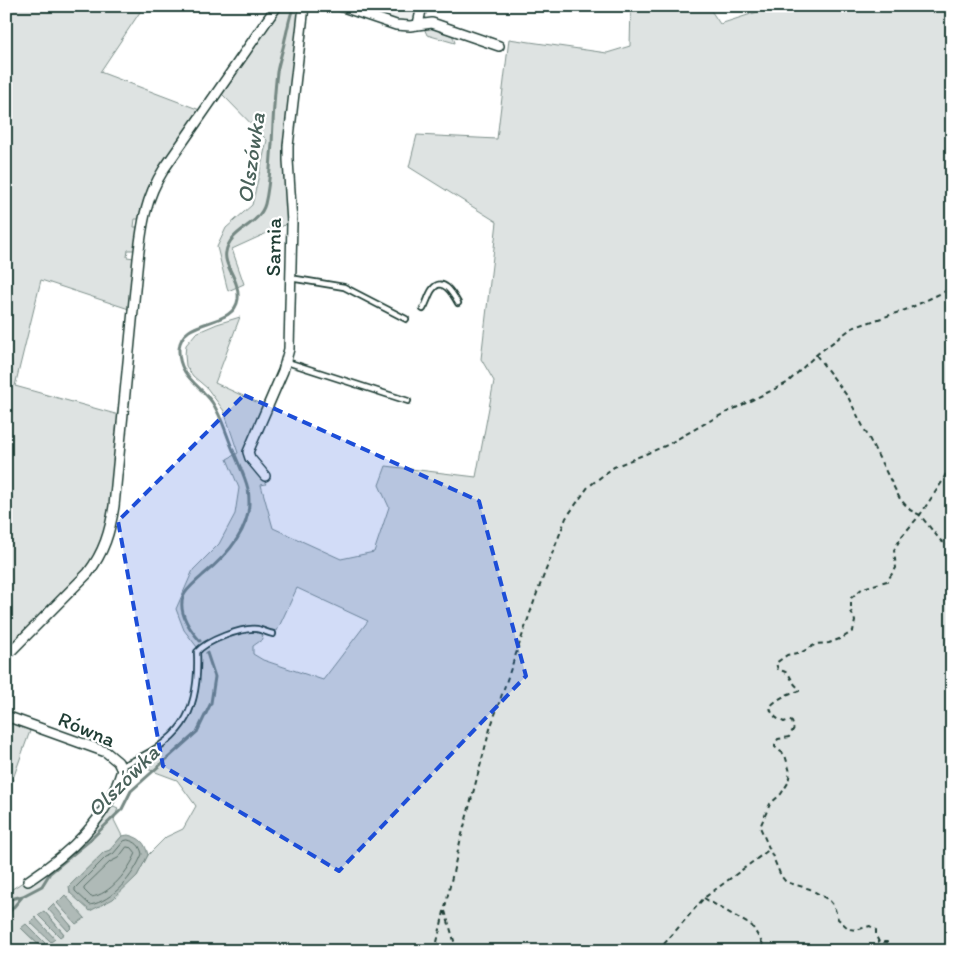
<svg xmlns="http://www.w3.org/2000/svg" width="958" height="957" viewBox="0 0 958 957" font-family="Itim,sans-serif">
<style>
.built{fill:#eef1f0}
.green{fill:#dee3e2;stroke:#7e908b;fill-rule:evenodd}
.water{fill:#afbab7;stroke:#758883}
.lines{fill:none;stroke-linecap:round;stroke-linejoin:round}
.shore{stroke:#596f68;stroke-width:1}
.stream{stroke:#758883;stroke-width:3}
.service-casing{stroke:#1f3d34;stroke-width:8}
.minor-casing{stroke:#1f3d34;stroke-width:12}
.path{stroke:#1f3d34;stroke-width:2;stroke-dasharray:5 4;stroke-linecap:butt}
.service{stroke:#fff;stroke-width:4.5}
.minor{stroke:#fff;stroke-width:9}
.marked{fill:#1d4ed8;fill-opacity:0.2;stroke:#1d4ed8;stroke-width:4;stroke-dasharray:10 6;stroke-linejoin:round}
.labels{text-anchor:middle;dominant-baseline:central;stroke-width:4.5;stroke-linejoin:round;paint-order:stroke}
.street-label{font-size:21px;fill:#1f3d34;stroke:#fff}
.water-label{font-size:22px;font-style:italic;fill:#4a625b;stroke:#fff}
</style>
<rect width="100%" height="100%" fill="#fff"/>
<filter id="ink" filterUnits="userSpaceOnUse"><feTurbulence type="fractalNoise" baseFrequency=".02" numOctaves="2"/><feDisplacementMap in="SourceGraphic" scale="10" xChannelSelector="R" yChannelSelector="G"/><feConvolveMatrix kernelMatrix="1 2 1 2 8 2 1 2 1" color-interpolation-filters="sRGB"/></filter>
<g filter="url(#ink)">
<!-- built -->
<path class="built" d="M 351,6 L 418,6 L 414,17 L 407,21 L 397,21 Z"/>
<!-- green -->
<path class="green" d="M 6,6 L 144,6 L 100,72 L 200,110 C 177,144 148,178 139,219 L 135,219 L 134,227 L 138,227 L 135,250 L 128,250 L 127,257 L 134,258 L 129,309 L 41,280 L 15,386 L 119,415 L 109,513 L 105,534 L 93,562 L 6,651 Z
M 281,6 L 292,6 L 300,10 L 295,66 L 289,223 L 232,249 L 244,284 L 228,291 L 217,247 L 226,228 L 252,205 L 267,140 L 221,93 Z
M 631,6 L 708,6 L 720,24 L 776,6 L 952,6 L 952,951 L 6,951 L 6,893 L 26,880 L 52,868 L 109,804 L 118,808 L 114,820 L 122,836 L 110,850 L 104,853 L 69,886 L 137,876 L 148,855 L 166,837 L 183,829 L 196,806 L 177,780 L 142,767 L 140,760 C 177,739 194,727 199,683 C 200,673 198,661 201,651 C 220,641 240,627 262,634 L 263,639 L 253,646 L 253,654 L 263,660 L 323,680 L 368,621 L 297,588 L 277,631 L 257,627 L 242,627 L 197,647 L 184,630 L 176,609 L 193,570 L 219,544 L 235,514 L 239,488 L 227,459 L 238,453 L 224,411 L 207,388 L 193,376 L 186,366 L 185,355 L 186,345 L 196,333 L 217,324 L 240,317 L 215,383 L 265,406 L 247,456 L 266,484 L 261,485 L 273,528 L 341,559 L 374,552 L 389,507 L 379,485 L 386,466 L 476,477 L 494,381 L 481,359 L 497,222 L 409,167 L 417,135 L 497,139 L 509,39 L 607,53 L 630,46 ZM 53,905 L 72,927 L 48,909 ZM 44,911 L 64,934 L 39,916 ZM 26,924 L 45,943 L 41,947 L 22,929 Z
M 426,26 C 438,29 453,29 455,43 L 427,35 L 424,28 Z
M 6,719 L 29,728 L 30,731 L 10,787 L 10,792 L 6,792 Z"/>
<!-- water -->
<path class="water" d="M 128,835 C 141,838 145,843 148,855 L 137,876 L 113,899 L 90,911 L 70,893 L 69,886 L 104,852 L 110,850 L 122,836 Z
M 65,895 L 85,918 L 76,924 L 57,903 Z
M 53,904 L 72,927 L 68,931 L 48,909 Z
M 44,911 L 64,934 L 60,937 L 38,915 Z
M 35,917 L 55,939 L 51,942 L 30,922 Z
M 26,924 L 45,943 L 41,947 L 21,928 Z"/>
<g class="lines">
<!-- shore -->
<path class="shore" d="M 128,840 C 136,842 140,845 142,854 C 134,875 113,901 90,905 L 75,891 L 75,888 L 106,857 L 113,854 L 124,841 Z
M 127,847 L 132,848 L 136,853 C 129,870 110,895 91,897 L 84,890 L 84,887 L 110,862 L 118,858 Z"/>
<!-- stream -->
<path class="stream" d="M 200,641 C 191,631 178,613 183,597 C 186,589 197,581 203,575 C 224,558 248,533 249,504 C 249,499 249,494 248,489 C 245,476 238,463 233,450 C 226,434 222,417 212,402 C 199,384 178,376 179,349 C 181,316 234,329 238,299 C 240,279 223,266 226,252 C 230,229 259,226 265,204 C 270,184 270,164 272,144 C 273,120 274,96 277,72 C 279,61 283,50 285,39 C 288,28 289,17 294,6
M 6,900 L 23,896 L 42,886 L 50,873 L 89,841 L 122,809 L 131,791 L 197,732 L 211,703 L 215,677 L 207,653
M 6,916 L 22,897"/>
<!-- service casing -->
<g class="service-casing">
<path id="service" d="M 290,278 L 344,287 L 406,319
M 423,309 C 427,303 428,296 432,290 C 442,275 453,294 458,303
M 287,362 L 408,401
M 121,766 C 180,742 200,716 197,652 C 206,641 242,627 257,629 C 262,630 268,633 273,634"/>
</g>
<!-- minor casing -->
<g class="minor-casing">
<path id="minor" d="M 340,6 L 396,25 L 410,26 L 432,23 L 499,46
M 418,24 L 422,6
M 265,476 L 250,458 L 248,452 L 283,371 L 289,349 L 292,223 L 288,160 L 288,146 L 304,6
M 6,656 L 88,573 C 104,552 110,532 114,506 L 138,259 C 142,225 145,199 164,169 L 277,6
M 6,716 L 106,752 L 118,762 L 122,770 C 107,820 70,853 28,881"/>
</g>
<!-- path -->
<path class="path" d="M 951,6 L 949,12 L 952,22
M 816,355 L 848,397 L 900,499 L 910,510 L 920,515 L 941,541 L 952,547
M 704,898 L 752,926 L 767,951
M 445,911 L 457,951
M 435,951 L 460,842 L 490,729 L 537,593 L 566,518 L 588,487 L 614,467 L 665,446 L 713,419 L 787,383 L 816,355 L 852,328 L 908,309 L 952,288
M 658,951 L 704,898 L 770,849
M 892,951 L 887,942 L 879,942 L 876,936 L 876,930 L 870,926 L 856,930 L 849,929 L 838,919 L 834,906 L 829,900 L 810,889 L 786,882 L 781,876 L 760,827 L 770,804 L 781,794 L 788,783 L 790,772 L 785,755 L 775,747 L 775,744 L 778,739 L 789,737 L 794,728 L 792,722 L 789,720 L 784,722 C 777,719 771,715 770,707 C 773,702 785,695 791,693 C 794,692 797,692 799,691 L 799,688 C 788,681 794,672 778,670 L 776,663 L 787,655 L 802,652 L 816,644 L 829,643 L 842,638 L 853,631 L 855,621 L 851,611 L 851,598 L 863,588 L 887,581 L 896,568 L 894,550 L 902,536 L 920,515 L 942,482 L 952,461"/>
<!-- service -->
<use href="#service" class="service"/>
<!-- minor -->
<use href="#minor" class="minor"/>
</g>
</g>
<!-- marked area -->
<path class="marked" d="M 244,395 L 479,501 L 526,676 L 339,871 L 163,766 L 118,521 Z"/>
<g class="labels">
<!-- street labels -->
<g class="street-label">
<text transform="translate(273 247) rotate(-89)">Sarnia</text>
<text transform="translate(87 729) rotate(23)">Równa</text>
</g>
<!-- water labels -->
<g class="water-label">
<text transform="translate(251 158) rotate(-82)">Olszówka</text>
<text transform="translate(123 781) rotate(-45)">Olszówka</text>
</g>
</g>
<!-- margin -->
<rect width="958" height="957" fill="none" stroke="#fff" stroke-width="25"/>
<rect x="12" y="12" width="933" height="932" fill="none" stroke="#1f3d34" stroke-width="2" filter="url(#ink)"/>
</svg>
